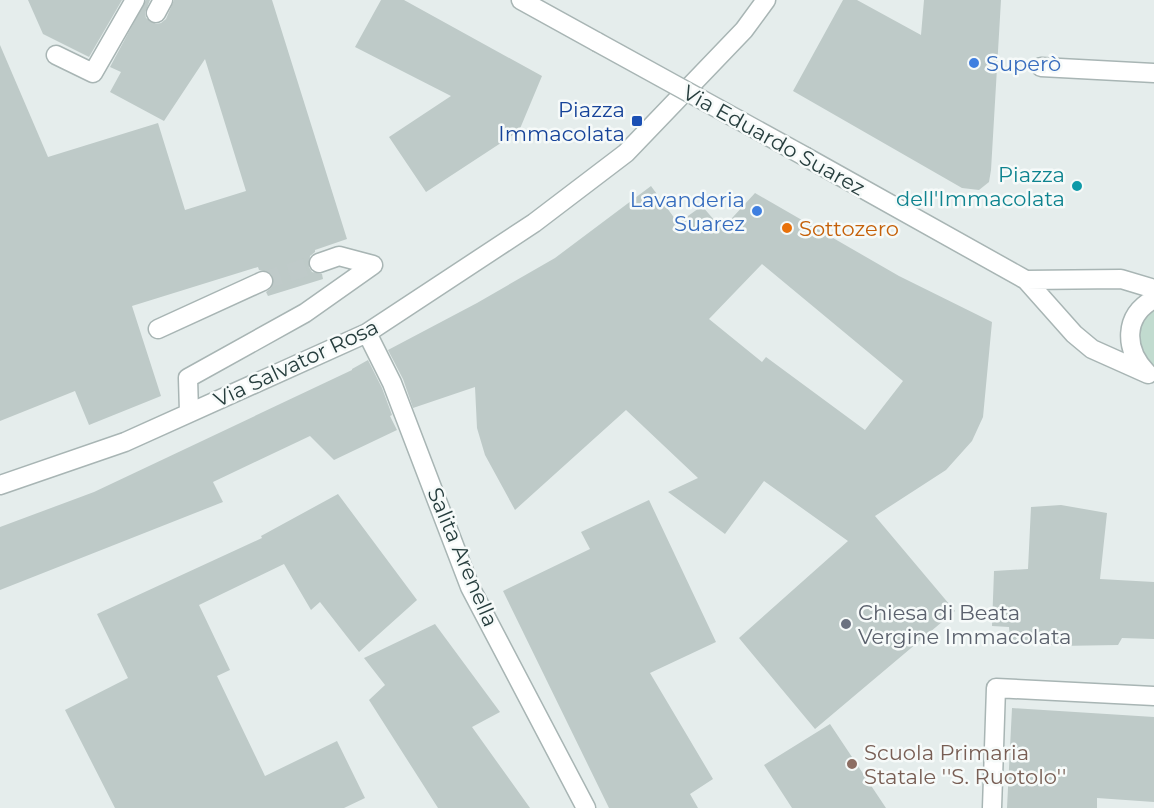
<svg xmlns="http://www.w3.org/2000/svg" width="1154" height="808" viewBox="0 0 1154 808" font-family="Montserrat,sans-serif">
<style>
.green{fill:#c1dbcf}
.building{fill:#becac8;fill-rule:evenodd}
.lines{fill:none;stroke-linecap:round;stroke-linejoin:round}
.minor-tunnel{stroke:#bfcac9;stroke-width:18;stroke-dasharray:18 9;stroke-linecap:butt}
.minor-casing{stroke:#a8b5b4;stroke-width:21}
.minor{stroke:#fff;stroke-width:18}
.minor-bridge-casing{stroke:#a8b5b4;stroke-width:21;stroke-linecap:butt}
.minor-bridge{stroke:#fff;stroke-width:18}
.shop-dot{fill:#3f7fe0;stroke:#f6faf9;stroke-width:2}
.transit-dot{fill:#1a4fb4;stroke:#f6faf9;stroke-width:2}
.culture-dot{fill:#0f9aa8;stroke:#f6faf9;stroke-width:2}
.food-dot{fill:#e8710a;stroke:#f6faf9;stroke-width:2}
.worship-dot{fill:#6b7280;stroke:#f6faf9;stroke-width:2}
.education-dot{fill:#8d6e63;stroke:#f6faf9;stroke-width:2}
.labels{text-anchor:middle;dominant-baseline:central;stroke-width:5;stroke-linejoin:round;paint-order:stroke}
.shop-label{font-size:21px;fill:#366cbe;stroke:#f6faf9;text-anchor:start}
.transit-label{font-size:21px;fill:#164399;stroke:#f6faf9;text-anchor:end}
.street-label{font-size:21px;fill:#263d3d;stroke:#f6faf9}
.culture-label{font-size:21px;fill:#0d838f;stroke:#f6faf9;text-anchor:end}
.food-label{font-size:21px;fill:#c56008;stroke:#f6faf9;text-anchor:start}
.worship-label{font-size:21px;fill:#5b616d;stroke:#f6faf9;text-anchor:start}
.education-label{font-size:21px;fill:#785e54;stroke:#f6faf9;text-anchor:start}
</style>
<rect width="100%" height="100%" fill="#e5edec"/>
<!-- green -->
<path class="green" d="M 1154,309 L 1154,367 C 1135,350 1131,326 1154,309 Z"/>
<!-- building -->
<path class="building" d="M 28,0 L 122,0 L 89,57 L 43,34 Z
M 146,0 L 150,0 L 145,13 L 146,18 L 156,24 L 161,23 L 166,19 L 174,0 L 272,0 L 347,239 L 315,250 L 315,252 L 310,256 L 309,267 L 312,272 L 322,274 L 323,279 L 268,296 L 266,292 L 272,287 L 273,277 L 269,272 L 259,270 L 258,267 L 132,306 L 161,396 L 89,425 L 75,391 L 0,421 L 0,45 L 48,157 L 158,123 L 185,210 L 246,191 L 205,59 L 164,121 L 110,92 L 121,72 L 110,67 Z
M 381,0 L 404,0 L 542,76 L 519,131 L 426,192 L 389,137 L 451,96 L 355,47 Z
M 843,0 L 857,0 L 921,35 L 924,0 L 1001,0 L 991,170 L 989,182 L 979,190 L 962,188 L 793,91 Z
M 651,186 L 678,223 L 702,206 L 722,229 L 755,193 L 899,276 L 992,322 L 983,417 L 972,441 L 946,470 L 875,516 L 955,611 L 815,729 L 739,638 L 848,541 L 764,481 L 725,534 L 668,492 L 698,478 L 626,410 L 515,510 L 485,455 L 477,428 L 475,387 L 413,408 L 403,379 L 388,350 L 477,303 L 555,258 ZM 762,264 L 903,381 L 865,430 L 766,357 L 762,362 L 709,319 Z
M 368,360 L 382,388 L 392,415 L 390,416 L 397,430 L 334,460 L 310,436 L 213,482 L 223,502 L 0,590 L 0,527 L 94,492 L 352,370 L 352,369 Z
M 338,494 L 417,600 L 359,652 L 320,602 L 311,610 L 284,564 L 199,605 L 230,670 L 217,676 L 265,776 L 337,741 L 365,798 L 344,808 L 115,808 L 65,710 L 128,678 L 97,614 L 262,538 L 261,536 Z
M 649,500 L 716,642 L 650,673 L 713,779 L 690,794 L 698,808 L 609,808 L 503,591 L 590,549 L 581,532 Z
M 1061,505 L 1107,513 L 1100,579 L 1154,582 L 1154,639 L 1122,638 L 1118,645 L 1059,646 L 1010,639 L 1009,627 L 992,626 L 994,571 L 1028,569 L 1031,507 Z
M 435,624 L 500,712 L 472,727 L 530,808 L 438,808 L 369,700 L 385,685 L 364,658 Z
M 1012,708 L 1154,717 L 1154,802 L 1097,798 L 1097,808 L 1007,808 Z
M 830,724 L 886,808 L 792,808 L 764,765 Z"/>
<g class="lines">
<!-- minor-tunnel -->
<path class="minor-tunnel" d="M 263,281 L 319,263"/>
<!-- minor casing -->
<g class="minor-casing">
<path id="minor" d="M 521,0 L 597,42
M 156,13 L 163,0
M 56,55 L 93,73 L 135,0
M 1041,67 L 1154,73
M 806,157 L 1026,280 L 1074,334 L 1092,349 L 1148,374
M 319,263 L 339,256 L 373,265
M 1026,280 L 1121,279 L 1154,289
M 158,329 L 263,281
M 367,333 L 392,383 L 470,587 L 586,808
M 1147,373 C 1124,349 1123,316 1154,299
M 189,412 L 188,378 L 305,313 L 373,265
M 0,485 L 125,442 L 367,333 L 534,223 L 626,153 L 744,30 L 766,0
M 992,808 L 996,688 L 1154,696"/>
</g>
<!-- minor -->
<use href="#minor" class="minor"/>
<!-- minor-bridge casing -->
<g class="minor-bridge-casing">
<path id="minor-bridge" d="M 597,42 L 806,157"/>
</g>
<!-- minor-bridge -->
<use href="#minor-bridge" class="minor-bridge"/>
</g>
<!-- markers -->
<g class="shop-dot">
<circle cx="974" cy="63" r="6"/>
<circle cx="757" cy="211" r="6"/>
</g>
<rect class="transit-dot" x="631" y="115" width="12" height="12" rx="3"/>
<circle class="culture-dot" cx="1077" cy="186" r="6"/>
<circle class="food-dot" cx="787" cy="228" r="6"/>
<circle class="worship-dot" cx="846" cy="624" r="6"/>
<circle class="education-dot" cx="852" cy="764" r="6"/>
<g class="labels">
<!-- shop labels -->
<g class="shop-label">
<text x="986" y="63">Superò</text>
<text x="745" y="199" text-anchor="end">Lavanderia<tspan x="745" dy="24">Suarez</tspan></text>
</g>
<!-- transit labels -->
<g class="transit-label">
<text x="625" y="109">Piazza<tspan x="625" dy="24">Immacolata</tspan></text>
</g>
<!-- street labels -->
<g class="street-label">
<text transform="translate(774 140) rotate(29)">Via Eduardo Suarez</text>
<text transform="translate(296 363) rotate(-25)">Via Salvator Rosa</text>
<text transform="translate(463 557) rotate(67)">Salita Arenella</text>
</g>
<!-- culture labels -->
<g class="culture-label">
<text x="1065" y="174">Piazza<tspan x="1065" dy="24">dell'Immacolata</tspan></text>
</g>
<!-- food labels -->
<g class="food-label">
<text x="799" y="228">Sottozero</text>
</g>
<!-- worship labels -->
<g class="worship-label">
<text x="858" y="612">Chiesa di Beata<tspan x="858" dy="24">Vergine Immacolata</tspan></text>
</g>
<!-- education labels -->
<g class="education-label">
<text x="864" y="752">Scuola Primaria<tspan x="864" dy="24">Statale ''S. Ruotolo''</tspan></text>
</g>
</g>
</svg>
